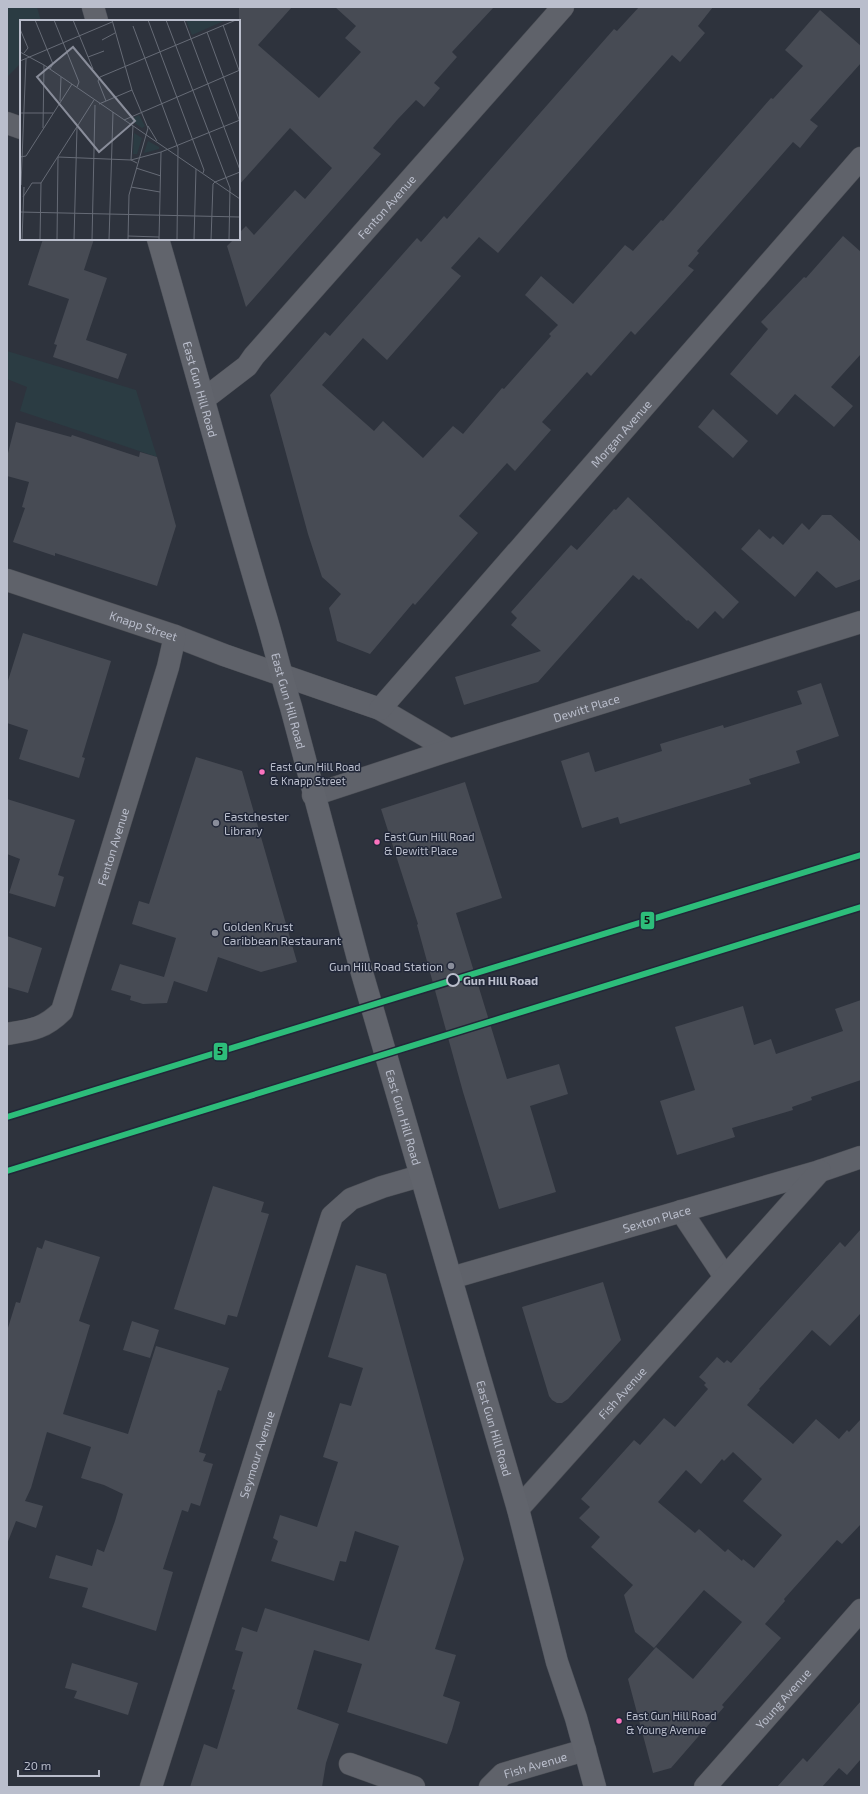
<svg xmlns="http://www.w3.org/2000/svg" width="868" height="1794" viewBox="0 0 868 1794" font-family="'Exo 2',sans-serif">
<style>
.green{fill:#2b3c43}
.building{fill:#474b54;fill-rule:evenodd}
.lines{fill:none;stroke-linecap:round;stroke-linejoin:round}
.minor-casing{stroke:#4b4e55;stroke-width:23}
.major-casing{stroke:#4c5059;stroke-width:23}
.minor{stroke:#5f626a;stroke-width:22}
.major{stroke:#61646c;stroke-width:22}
.metro-1-casing{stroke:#212738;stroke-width:9}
.metro-1{stroke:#2dbd7a;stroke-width:6}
.bus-dot{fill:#fc73be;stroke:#212738;stroke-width:1.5}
.poi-dot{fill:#898d9a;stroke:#212738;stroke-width:1.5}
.stop-dot{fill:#212738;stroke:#babecc;stroke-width:2}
.labels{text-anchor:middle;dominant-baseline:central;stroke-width:3;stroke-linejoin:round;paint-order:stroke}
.bus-label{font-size:11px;fill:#babecc;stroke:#212738;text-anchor:start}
.street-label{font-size:12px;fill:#babecc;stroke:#212738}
.poi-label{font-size:12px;fill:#babecc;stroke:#212738;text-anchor:start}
.stop-label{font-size:12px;font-weight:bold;fill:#babecc;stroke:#212738;text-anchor:start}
.inset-road{fill:none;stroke:#666b76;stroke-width:1}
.view{fill:#898d9a;fill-opacity:0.15;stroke:#898d9a;stroke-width:2}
.inset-edge{fill:none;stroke:#babecc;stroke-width:2}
.line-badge{stroke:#212738;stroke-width:1.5}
.pale-badge-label{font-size:11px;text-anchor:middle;font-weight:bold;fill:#111}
</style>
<rect width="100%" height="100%" fill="#2e333d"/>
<!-- green -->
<path class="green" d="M 7,7 L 37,7 L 41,21 L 21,21 L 21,63 L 7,77 Z
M 7,351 L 136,390 L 157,457 L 20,411 L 27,387 L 7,379 Z"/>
<!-- building -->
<path class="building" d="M 239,7 L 292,7 L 258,45 L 319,98 L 361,52 L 345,38 L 356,26 L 335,7 L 494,7 L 452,52 L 457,57 L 434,83 L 440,88 L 424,107 L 416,100 L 397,120 L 373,148 L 381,154 L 246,307 L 227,246 L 234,239 L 239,239 L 239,233 L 246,226 L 254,235 L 295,190 L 305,199 L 332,168 L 290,128 L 239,185 Z
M 639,7 L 713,7 L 698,26 L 705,33 L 680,62 L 672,55 L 498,253 L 479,237 L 451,268 L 461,276 L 387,360 L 363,338 L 322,385 L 374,431 L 383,421 L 423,458 L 453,426 L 463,434 L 502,388 L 504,389 L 551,336 L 549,334 L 558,325 L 525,295 L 541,276 L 573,304 L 625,245 L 633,251 L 661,220 L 663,221 L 771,98 L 773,99 L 803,66 L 785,50 L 820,10 L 861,46 L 861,63 L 810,120 L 818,126 L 800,148 L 793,142 L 697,251 L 699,253 L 688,266 L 694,270 L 667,300 L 635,335 L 631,331 L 591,376 L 587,372 L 542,422 L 551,430 L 515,471 L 507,463 L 459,516 L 478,533 L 415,605 L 413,603 L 370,654 L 337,641 L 329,608 L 341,594 L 322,577 L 308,534 L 270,395 L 325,332 L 330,336 L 417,238 L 421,242 L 444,216 L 447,219 L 614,29 L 617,31 Z
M 843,236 L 861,252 L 861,354 L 831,387 L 853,406 L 834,427 L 795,394 L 777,415 L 730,374 L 768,329 L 761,322 L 804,277 L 806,278 Z
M 43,239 L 94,239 L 84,270 L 107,278 L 86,340 L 127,354 L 118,379 L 53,357 L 57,345 L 54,344 L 69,299 L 28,285 Z
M 713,409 L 748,441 L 733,458 L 698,427 Z
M 16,422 L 71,437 L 72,435 L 139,457 L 140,452 L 157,457 L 176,526 L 157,586 L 55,553 L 55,556 L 13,542 L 25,508 L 22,507 L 29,482 L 7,476 L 7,457 Z
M 628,497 L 739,602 L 723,619 L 715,611 L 698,629 L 688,620 L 687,621 L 641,578 L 639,580 L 633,575 L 538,682 L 464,705 L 455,677 L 541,651 L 511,625 L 517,618 L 511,612 L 571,545 L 577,550 L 614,509 L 616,510 Z
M 822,515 L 831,515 L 861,542 L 861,579 L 836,588 L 817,571 L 795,597 L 741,549 L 759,529 L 770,539 L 773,536 L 783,545 L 802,523 L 809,530 Z
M 23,633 L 111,661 L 82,757 L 85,758 L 79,778 L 19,759 L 28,730 L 7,723 L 7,684 Z
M 821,683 L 839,736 L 796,751 L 800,763 L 749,779 L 751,784 L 620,824 L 618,817 L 582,828 L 561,761 L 589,752 L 595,772 L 662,751 L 660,744 L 723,725 L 724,728 L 802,704 L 797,691 Z
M 196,757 L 242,771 L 297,962 L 261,972 L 218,957 L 207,992 L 174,981 L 167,1003 L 143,1004 L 130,1000 L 131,996 L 111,990 L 120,964 L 164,977 L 176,938 L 132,924 L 139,901 L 149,904 Z
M 465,782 L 502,898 L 456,913 L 507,1079 L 559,1064 L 568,1094 L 530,1106 L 556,1192 L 499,1209 L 463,1092 L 417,925 L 418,924 L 381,809 Z
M 7,799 L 75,820 L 58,875 L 64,877 L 55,907 L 9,893 L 20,859 L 7,854 Z
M 7,936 L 42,948 L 28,993 L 7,987 Z
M 861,1000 L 861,1080 L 811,1097 L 812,1100 L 792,1107 L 793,1110 L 732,1128 L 735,1137 L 677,1155 L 660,1101 L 695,1090 L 675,1027 L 743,1006 L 754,1045 L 771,1039 L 776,1054 L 843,1031 L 835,1009 Z
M 213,1186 L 264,1202 L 261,1212 L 269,1214 L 237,1317 L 228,1315 L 225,1325 L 174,1309 Z
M 861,1229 L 861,1313 L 830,1346 L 812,1330 L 759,1389 L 760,1390 L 747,1405 L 793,1444 L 816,1419 L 839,1439 L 847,1430 L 849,1432 L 861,1419 L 861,1524 L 842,1544 L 837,1540 L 784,1599 L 785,1601 L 765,1624 L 781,1638 L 722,1705 L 724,1707 L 671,1768 L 653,1773 L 628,1679 L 656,1647 L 693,1679 L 742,1622 L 704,1590 L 654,1648 L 635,1632 L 624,1595 L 633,1585 L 591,1547 L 600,1537 L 579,1518 L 590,1507 L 581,1499 L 634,1440 L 640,1445 L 664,1418 L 675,1427 L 708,1389 L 704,1385 L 706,1383 L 699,1377 L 717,1357 L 724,1363 L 727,1360 L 731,1363 L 840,1242 L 845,1247 ZM 733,1452 L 762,1479 L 743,1501 L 782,1535 L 754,1568 L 743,1559 L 742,1561 L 728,1549 L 725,1552 L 699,1529 L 695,1533 L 658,1502 L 686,1470 L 701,1484 L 722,1459 L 724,1461 Z
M 45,1240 L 100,1257 L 79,1321 L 90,1325 L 63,1414 L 128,1434 L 156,1346 L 229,1368 L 221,1391 L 218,1390 L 199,1452 L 206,1454 L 203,1461 L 213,1464 L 200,1506 L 191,1503 L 188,1512 L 182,1510 L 163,1569 L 173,1572 L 156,1631 L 82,1607 L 88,1588 L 49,1578 L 56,1555 L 92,1566 L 97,1549 L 104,1552 L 115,1521 L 123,1494 L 104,1485 L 81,1478 L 91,1447 L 47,1432 L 31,1488 L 25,1501 L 43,1506 L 36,1528 L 16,1521 L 7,1544 L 7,1331 L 16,1302 L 20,1303 L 37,1247 L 42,1249 Z
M 356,1265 L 386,1274 L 464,1559 L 435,1649 L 456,1655 L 443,1696 L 460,1702 L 452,1730 L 447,1744 L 347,1712 L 362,1664 L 314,1650 L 297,1709 L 339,1724 L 326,1763 L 322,1787 L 190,1787 L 204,1744 L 217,1749 L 235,1690 L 232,1689 L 243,1652 L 235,1650 L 242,1627 L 257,1632 L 265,1608 L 369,1641 L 399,1546 L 355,1531 L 346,1562 L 340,1561 L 334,1581 L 271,1561 L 278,1541 L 273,1538 L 280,1515 L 317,1527 L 338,1462 L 323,1457 L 340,1403 L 351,1406 L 363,1368 L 328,1357 Z
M 603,1282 L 621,1340 L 568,1399 L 562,1403 L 557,1403 L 552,1400 L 549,1396 L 522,1307 Z
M 132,1321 L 159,1330 L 150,1358 L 123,1350 Z
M 72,1663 L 138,1683 L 128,1715 L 74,1698 L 77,1691 L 65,1688 Z
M 861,1701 L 861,1759 L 847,1775 L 839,1768 L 822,1787 L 777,1787 L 803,1758 L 807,1762 Z"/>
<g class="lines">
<!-- minor casing -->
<g class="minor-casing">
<g id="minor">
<path d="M 7,123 L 21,128"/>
<path id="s1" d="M 204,399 L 247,366 L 254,356 L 563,7"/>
<path id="s2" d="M 7,580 L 175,636 L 224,655 L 380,709 L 450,750"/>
<path id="s3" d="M 380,709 L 861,158"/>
<path id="s4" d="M 313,795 L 450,750 L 861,622"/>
<path id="s5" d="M 7,1034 C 31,1030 44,1029 62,1011 L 168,667 L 175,636"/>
<path d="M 681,1211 L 725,1277"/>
<path id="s6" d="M 451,1278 L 820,1171 L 861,1157"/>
<path id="s7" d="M 518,1509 L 820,1171"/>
<path d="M 350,1764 L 414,1787"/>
<path id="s8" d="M 151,1787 L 332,1216 L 351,1199 L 382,1187 L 420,1176"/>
<path id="s9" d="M 490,1787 L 503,1774 L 585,1750"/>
<path id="s10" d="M 705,1787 L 861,1610"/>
</g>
</g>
<!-- major casing -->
<g class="major-casing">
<g id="major">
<path d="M 93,7 L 97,21"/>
<path id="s11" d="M 158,239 C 194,363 227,487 264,611 C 274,643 281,675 291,707 L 360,966 L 518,1509 L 557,1662 L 576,1718 L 595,1787"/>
</g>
</g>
<!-- minor -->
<use href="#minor" class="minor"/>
<!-- major -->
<use href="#major" class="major"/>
<!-- metro-1 casing -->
<g class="metro-1-casing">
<path id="metro-1" d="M 7,1117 L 861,855
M 7,1171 L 861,907"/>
</g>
<!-- metro-1 -->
<use href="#metro-1" class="metro-1"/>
</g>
<!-- markers -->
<g class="bus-dot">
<circle cx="262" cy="772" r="3.5"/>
<circle cx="377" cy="842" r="3.5"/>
<circle cx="619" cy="1721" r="3.5"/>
</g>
<g class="poi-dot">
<circle cx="216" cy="823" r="4"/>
<circle cx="215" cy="933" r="4"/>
<circle cx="451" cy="966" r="4"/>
</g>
<circle class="stop-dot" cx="453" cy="980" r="6"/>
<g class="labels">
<!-- bus labels -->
<g class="bus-label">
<text x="270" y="766">East Gun Hill Road<tspan x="270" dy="14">&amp; Knapp Street</tspan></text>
<text x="384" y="836">East Gun Hill Road<tspan x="384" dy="14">&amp; Dewitt Place</tspan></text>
<text x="626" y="1715">East Gun Hill Road<tspan x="626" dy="14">&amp; Young Avenue</tspan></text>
</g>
<!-- street labels -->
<g class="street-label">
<text stroke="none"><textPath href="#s1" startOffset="266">Fenton Avenue</textPath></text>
<text stroke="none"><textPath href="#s11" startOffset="156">East Gun Hill Road</textPath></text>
<text stroke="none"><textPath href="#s3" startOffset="366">Morgan Avenue</textPath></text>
<text stroke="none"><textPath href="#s2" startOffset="144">Knapp Street</textPath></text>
<text stroke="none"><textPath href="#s11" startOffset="480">East Gun Hill Road</textPath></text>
<text stroke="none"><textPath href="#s4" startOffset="287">Dewitt Place</textPath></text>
<text stroke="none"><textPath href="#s5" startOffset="233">Fenton Avenue</textPath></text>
<text stroke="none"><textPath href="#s11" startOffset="912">East Gun Hill Road</textPath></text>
<text stroke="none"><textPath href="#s6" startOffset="214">Sexton Place</textPath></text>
<text stroke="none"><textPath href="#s7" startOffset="156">Fish Avenue</textPath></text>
<text stroke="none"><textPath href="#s11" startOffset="1236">East Gun Hill Road</textPath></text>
<text stroke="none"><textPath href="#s8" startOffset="349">Seymour Avenue</textPath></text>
<text stroke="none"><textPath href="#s10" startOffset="118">Young Avenue</textPath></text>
<text stroke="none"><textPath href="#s9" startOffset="52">Fish Avenue</textPath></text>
</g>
<!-- poi labels -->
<g class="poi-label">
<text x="224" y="816">Eastchester<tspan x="224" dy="14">Library</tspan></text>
<text x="223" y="926">Golden Krust<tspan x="223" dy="14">Caribbean Restaurant</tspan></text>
<text x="443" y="966" text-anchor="end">Gun Hill Road Station</text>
</g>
<!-- stop labels -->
<g class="stop-label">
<text x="463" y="980">Gun Hill Road</text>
</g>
</g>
<!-- overview -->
<g transform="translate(20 20)">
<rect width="220" height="220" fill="#2e333d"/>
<path d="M 166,0 L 206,0 L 172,15 ZM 119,95 L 125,106 L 122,108 L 112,101 L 113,98 ZM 114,113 L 122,118 L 117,134 L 113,134 ZM 128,121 L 139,127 L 139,129 L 124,133 Z" fill="#2b3c43"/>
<path class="inset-road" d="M 15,0 L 33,44 L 30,49M 34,0 L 59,62 L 57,67M 53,0 L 73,49M 92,0 L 112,70 L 128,108 L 109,175 L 108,220M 128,0 L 184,150 L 183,153M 146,0 L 210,168 L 209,220M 164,0 L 220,150M 203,5 L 220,53M 113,6 L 158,128 L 157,220M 0,9 L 8,28 L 4,33M 187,12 L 220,102M 82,20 L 95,13M 0,32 L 24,45 L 220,179M 68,37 L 84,31M 0,41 L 92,2M 40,81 L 41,57M 86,81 L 78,61 L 80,57 L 216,0M 79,84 L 112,70M 0,93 L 33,93M 104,100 L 220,50M 113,106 L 111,140 L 117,143M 128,106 L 137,121M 23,108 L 24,45M 0,137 L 6,136 L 52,64M 38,137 L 111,140 L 141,132 L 220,100M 116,148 L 141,156M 195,162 L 220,152M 21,163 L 74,80M 1,165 L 6,39M 111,167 L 140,172M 3,177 L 12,163 L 21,163M 0,192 L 220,197M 108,216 L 139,217M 2,220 L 4,167M 20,220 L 21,163M 37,220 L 38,137M 54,220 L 57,107M 72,220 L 75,85M 89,220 L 93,92M 139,220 L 141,132M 174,220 L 176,149M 191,220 L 193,164 L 195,162"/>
<path class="view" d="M 53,27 L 115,101 L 79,132 L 17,57 Z"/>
<rect width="220" height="220" class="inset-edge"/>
</g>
<g class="line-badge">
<rect x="640" y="911" width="15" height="19" rx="4" fill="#2dbd7a"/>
<rect x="213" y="1042" width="15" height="19" rx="4" fill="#2dbd7a"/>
</g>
<g class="pale-badge-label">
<text x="647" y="924">5</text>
<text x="220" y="1055">5</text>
</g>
<!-- border -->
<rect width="868" height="1794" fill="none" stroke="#babecc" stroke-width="16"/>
<!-- scale -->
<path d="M18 1770v6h81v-6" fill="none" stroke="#babecc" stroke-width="2"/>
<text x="24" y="1770" font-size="12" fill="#babecc" stroke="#212738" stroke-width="3" paint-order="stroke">20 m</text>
</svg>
